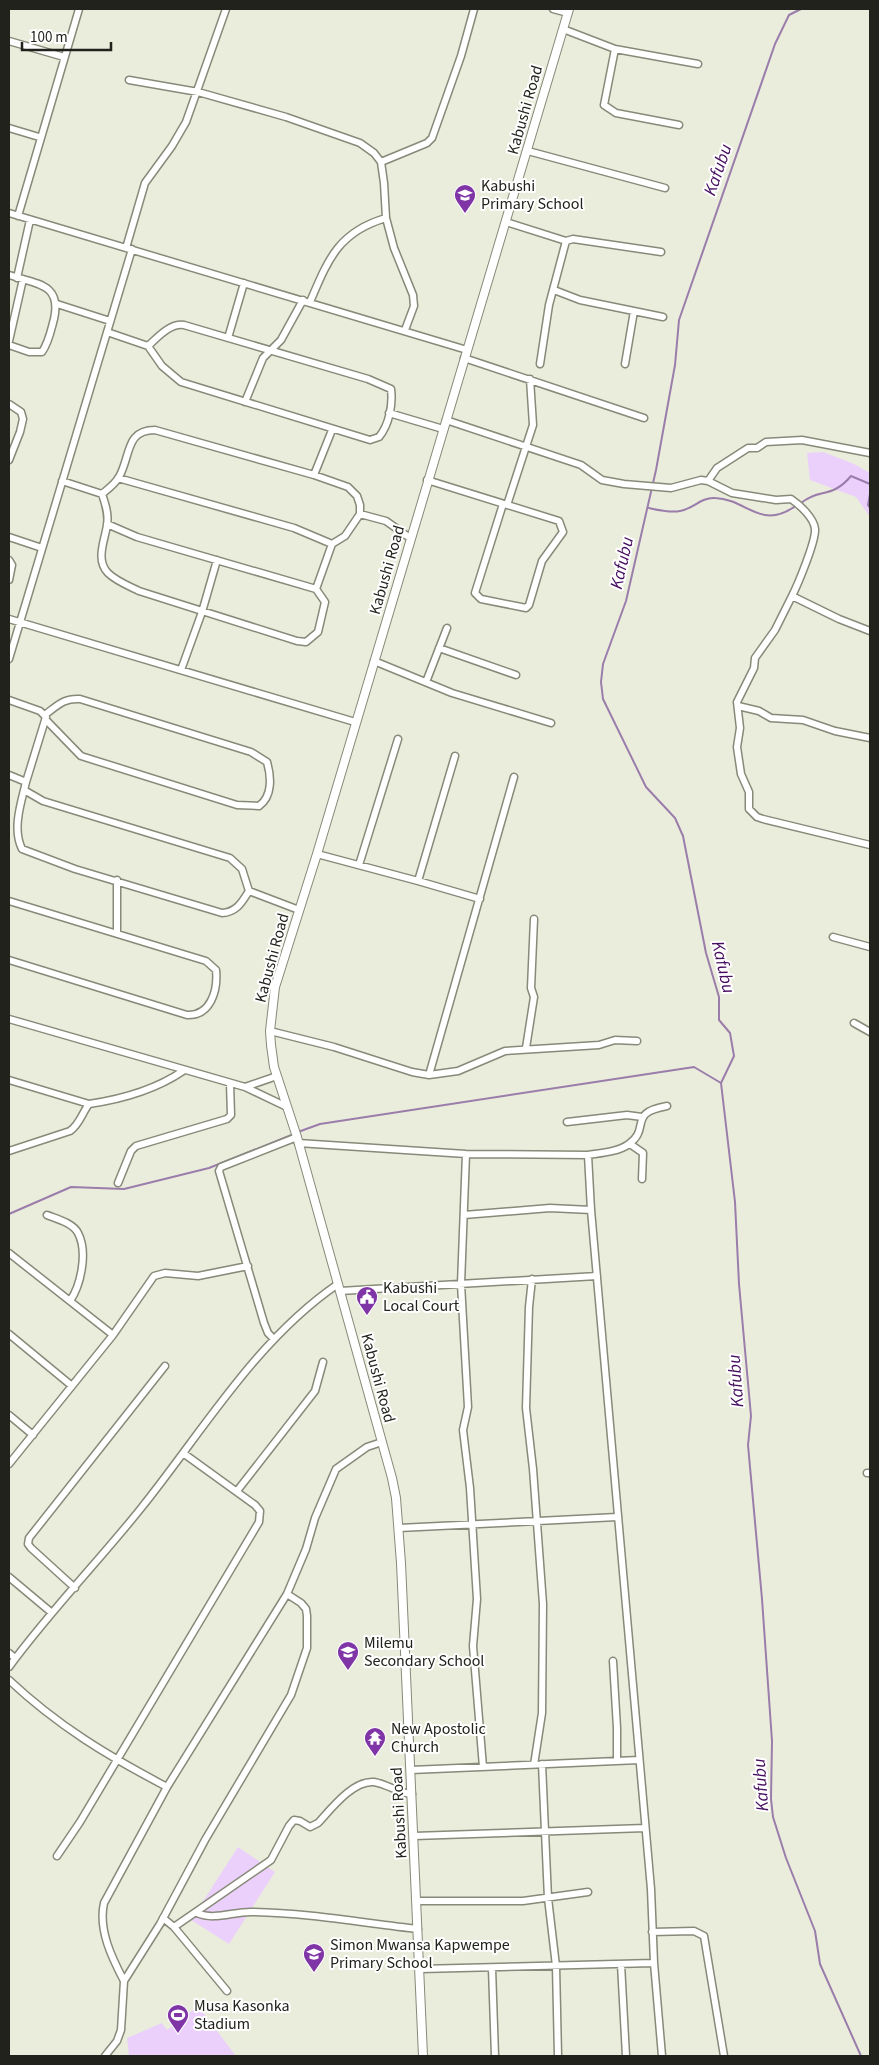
<svg xmlns="http://www.w3.org/2000/svg" width="879" height="2065" viewBox="0 0 879 2065" font-family="'Source Sans 3',sans-serif">
<style>
.green{fill:#ead0fb}
.lines{fill:none;stroke-linecap:round;stroke-linejoin:round}
.stream{stroke:#9a7dab;stroke-width:2}
.minor-casing{stroke:#878979;stroke-width:9}
.major-casing{stroke:#878979;stroke-width:10}
.minor{stroke:#fff;stroke-width:6}
.major{stroke:#fff;stroke-width:8}
.labels{text-anchor:middle;dominant-baseline:central;stroke-width:4;stroke-linejoin:round;paint-order:stroke}
.street-label{font-size:16px;fill:#21221b;stroke:#fff}
.poi-label{font-size:16px;fill:#21221b;stroke:#fff;text-anchor:start}
.water-label{font-size:18px;font-style:italic;fill:#460e60;stroke:#fff}
</style>
<rect width="100%" height="100%" fill="#ebeddc"/>
<!-- green -->
<path class="green" d="M 823,452 L 854,464 L 870,473 L 870,517 L 856,497 L 810,480 L 807,453 Z
M 238,1847 L 275,1872 L 229,1944 L 191,1920 Z
M 198,2006 L 236,2056 L 129,2056 L 127,2038 L 162,2023 L 167,2030 Z"/>
<g class="lines">
<!-- stream -->
<path class="stream" d="M 801,9 L 789,15 L 775,44 L 679,320 L 675,365 L 656,470 L 626,601 L 603,664 L 601,682 L 603,699 L 646,787 L 675,818 L 683,836 L 706,953 L 719,997 L 719,1020 L 730,1033 L 734,1056 L 721,1083 L 735,1202 L 739,1284 L 751,1416 L 748,1445 L 762,1599 L 772,1741 L 771,1799 L 773,1817 L 786,1858 L 815,1931 L 820,1964 L 861,2056
M 870,494 L 868,505 L 870,508
M 801,503 C 819,488 832,499 851,476 L 870,484
M 649,508 C 658,510 670,513 680,511 C 693,509 701,497 715,498 C 747,499 760,530 794,507
M 298,1132 L 320,1124 L 694,1067 L 721,1083
M 9,1214 L 71,1187 L 124,1189 L 209,1168 L 294,1134"/>
<!-- minor casing -->
<g class="minor-casing">
<path id="minor" d="M 553,9 L 568,13
M 563,29 L 615,49 L 698,64
M 9,41 L 64,57
M 615,49 L 604,105 L 616,113 L 679,125
M 129,80 L 198,92 L 286,117 L 360,143 L 374,153 L 381,162 L 384,183 L 386,218 L 394,248 L 413,295 L 414,306 L 405,330
M 9,128 L 39,137
M 528,151 L 665,188
M 381,162 L 427,143 L 432,138 L 461,56 L 474,9
M 9,213 L 467,350
M 18,216 L 79,9
M 506,222 L 566,241 L 573,239 L 661,252
M 126,248 L 145,183 L 172,146 L 186,122 L 226,9
M 9,275 C 36,284 62,283 54,319 C 51,330 49,342 42,352 L 29,352 L 9,345
M 17,278 L 30,220
M 554,290 L 580,300 L 663,317
M 310,302 C 328,260 338,232 386,218
M 57,304 L 110,321
M 107,332 L 148,346 L 162,366 L 181,382 L 370,440 L 379,437 C 389,425 393,405 391,389 L 368,379 L 184,325 C 170,323 158,337 148,346
M 228,338 L 244,283
M 9,341 L 23,279
M 464,358 L 644,418
M 540,364 L 549,305 L 566,241
M 625,364 L 634,311
M 245,402 L 263,358 L 281,340 L 303,300
M 9,404 L 21,412 L 23,419 L 20,432 L 9,460
M 389,413 L 443,429
M 446,420 L 581,465 L 602,480 L 624,484 L 671,488 L 701,480 L 708,481 L 732,493 L 776,500 L 791,499 C 800,505 814,518 815,529 C 816,541 798,584 792,596 L 839,619 L 870,631
M 314,475 L 332,430
M 118,478 L 294,528 L 332,544
M 427,480 L 559,521 L 563,532 L 542,561 L 529,605 L 526,608 L 481,599 L 475,593 L 503,504
M 62,481 L 102,494 C 108,489 115,484 119,477 C 131,456 125,430 155,430 L 314,475 L 348,487 L 357,496 L 360,505 L 360,514 L 345,536 L 332,544 L 316,589
M 708,481 L 717,468 L 748,448 L 757,448 L 766,442 L 802,440 L 870,453
M 102,494 C 105,503 109,514 107,525 C 105,540 95,560 108,573 C 116,581 129,586 139,591 L 297,641 L 306,642 L 318,632 L 325,602 L 316,589 L 137,537 L 107,524
M 507,505 L 533,425 L 530,379
M 360,514 L 386,521 L 410,538
M 9,537 L 42,548
M 9,560 L 12,565 L 9,580
M 792,596 L 775,630 L 755,658 L 754,668 L 737,702 L 740,728 L 737,747 L 741,774 L 749,792 L 749,809 L 757,817 L 763,819 L 870,845
M 9,619 L 355,722
M 439,648 L 516,675
M 9,659 L 132,249
M 374,661 L 452,693 L 551,723
M 181,670 L 202,612 L 217,560
M 426,682 L 447,628
M 9,700 L 40,711 L 46,717 L 26,782 C 21,803 12,829 22,849 L 75,869 L 222,913 C 237,912 242,902 249,891 L 242,869 L 230,858 L 43,801 L 24,790
M 738,706 L 759,711 L 771,718 L 803,720 L 835,731 L 870,738
M 46,714 C 58,705 64,698 80,699 L 251,752 L 267,762 C 271,776 273,796 259,806 L 237,805 L 81,756 L 46,720
M 9,775 L 26,782
M 317,854 L 418,881 L 455,756
M 359,865 L 398,739
M 418,881 L 480,899
M 249,891 L 299,910
M 9,901 L 206,961 L 216,970 C 218,990 211,1016 187,1015 L 9,960
M 117,933 L 117,880
M 833,937 L 870,947
M 9,1019 L 245,1087 L 287,1107
M 854,1023 L 870,1032
M 270,1031 L 334,1047 L 412,1072 L 429,1075 L 514,777
M 526,1048 L 534,997 L 531,988 L 534,919
M 429,1075 L 458,1071 L 505,1051 L 599,1045 L 615,1040 L 637,1041
M 9,1080 L 89,1104
M 245,1087 L 277,1076
M 567,1122 L 627,1115 L 642,1117
M 298,1143 L 466,1154 L 588,1155 L 591,1210 L 651,1889 L 654,1963 L 420,1969
M 630,1144 L 643,1153 L 642,1179
M 9,1151 L 70,1131 C 80,1124 82,1113 89,1104 C 123,1099 155,1090 183,1071
M 466,1154 L 461,1284 L 468,1407 L 463,1430 L 470,1488 L 477,1599 L 473,1646 L 483,1767
M 588,1155 C 601,1153 618,1152 629,1144 C 651,1128 627,1113 667,1106
M 118,1183 L 131,1151 L 136,1146 L 227,1119 L 231,1115 L 230,1083
M 47,1215 C 57,1219 73,1223 78,1233 C 88,1252 81,1285 70,1301
M 464,1215 L 550,1208 L 591,1210
M 9,1253 L 113,1335
M 532,1279 L 529,1307 L 526,1408 L 533,1469 L 543,1604 L 542,1713 L 534,1765
M 340,1291 L 597,1276
M 9,1334 L 72,1386
M 274,1339 L 268,1333 L 264,1323 L 219,1171 L 221,1167 L 297,1137
M 9,1415 L 33,1435
M 9,1464 L 113,1335 L 154,1276 L 165,1273 L 198,1276 L 248,1266
M 867,1473 L 870,1473
M 237,1491 L 315,1391 L 323,1362
M 399,1528 L 617,1517
M 9,1577 L 52,1613
M 75,1588 L 31,1548 L 28,1544 L 29,1538 L 165,1366
M 287,1594 L 306,1549 L 315,1518 L 336,1469 L 367,1447 L 382,1442
M 9,1653 L 15,1658
M 613,1661 L 617,1728 L 617,1761
M 9,1667 C 50,1611 99,1561 142,1507 C 203,1431 256,1340 338,1284
M 9,1680 C 58,1726 108,1756 167,1787
M 542,1764 L 548,1898 L 556,1966 L 558,2056
M 411,1770 L 639,1760
M 414,1836 L 645,1828
M 57,1856 L 80,1822 L 259,1522 L 260,1511 L 255,1505 L 183,1453
M 417,1901 L 523,1901 L 588,1892
M 197,1913 C 215,1921 234,1911 253,1912 C 308,1913 364,1923 418,1929
M 163,1918 L 174,1927 L 227,1991
M 174,1927 L 271,1860 L 289,1826 L 294,1820 L 300,1821 L 310,1827 L 318,1823 C 331,1809 353,1780 374,1782 C 387,1784 398,1793 412,1794
M 652,1932 L 694,1931 L 704,1936 L 724,2056
M 654,1963 L 662,2056
M 621,1964 L 626,2056
M 492,1968 L 495,2056
M 105,2056 L 117,2041 L 121,2030 L 124,1981 L 160,1924 L 205,1840 L 291,1695 L 307,1648 L 307,1616 L 306,1609 L 301,1603 L 287,1594 L 167,1787 L 104,1903 C 98,1930 112,1958 124,1981"/>
</g>
<!-- major casing -->
<g class="major-casing">
<path id="major" d="M 423,2056 L 401,1563 L 396,1498 L 392,1478 L 297,1137 L 274,1067 L 271,1045 L 270,1031 L 275,987 L 317,854 L 569,9"/>
</g>
<!-- minor -->
<use href="#minor" class="minor"/>
<!-- major -->
<use href="#major" class="major"/>
</g>
<!-- icons -->
<defs>
<g id="school-pin" transform="scale(1.125)"><path d="M0 17L-7.5 6A9.5 9.5 0 1 1 7.5 6Z" fill="#8035a7" stroke="#fff"/><path d="M0-5L7-2L0 1L-7-2ZM-4 1L0 2.5L4 1V4Q0 6-4 4Z" fill="#fff"/></g>
<g id="civic-pin" transform="scale(1.125)"><path d="M0 17L-7.5 6A9.5 9.5 0 1 1 7.5 6Z" fill="#8035a7" stroke="#fff"/><path d="M-.6-6.5H3V-4.5H.6V-3L4-1V1h2V6H-6V1h2V-1L-.6-3ZM-1.2 2.5V6h2.4V2.5Z" fill="#fff"/></g>
<g id="temple-pin" transform="scale(1.125)"><path d="M0 17L-7.5 6A9.5 9.5 0 1 1 7.5 6Z" fill="#8035a7" stroke="#fff"/><path d="M0-6L5-2H3V0L6.5 2.5H4V6H1.5V3h-3V6H-4V2.5H-6.5L-3 0V-2H-5Z" fill="#fff"/></g>
<g id="stadium-pin" transform="scale(1.125)"><path d="M0 17L-7.5 6A9.5 9.5 0 1 1 7.5 6Z" fill="#8035a7" stroke="#fff"/><path d="M0-5a6.5 5 0 1 0 0 10a6.5 5 0 1 0 0-10ZM-3.5-1.8h7v3.6h-7Z" fill="#fff"/></g>
</defs>
<g fill-rule="evenodd">
<use href="#school-pin" x="465" y="195"/>
<use href="#civic-pin" x="367" y="1297"/>
<use href="#school-pin" x="348" y="1652"/>
<use href="#temple-pin" x="375" y="1738"/>
<use href="#school-pin" x="314" y="1954"/>
<use href="#stadium-pin" x="178" y="2015"/>
</g>
<g class="labels">
<!-- street labels -->
<g class="street-label">
<text transform="translate(525 110) rotate(-74)">Kabushi Road</text>
<text transform="translate(387 570) rotate(-74)">Kabushi Road</text>
<text transform="translate(272 958) rotate(-75)">Kabushi Road</text>
<text transform="translate(378 1378) rotate(75)">Kabushi Road</text>
<text transform="translate(399 1813) rotate(-93)">Kabushi Road</text>
</g>
<!-- poi labels -->
<g class="poi-label">
<text x="481" y="186">Kabushi<tspan x="481" dy="18">Primary School</tspan></text>
<text x="383" y="1288">Kabushi<tspan x="383" dy="18">Local Court</tspan></text>
<text x="364" y="1643">Milemu<tspan x="364" dy="18">Secondary School</tspan></text>
<text x="391" y="1729">New Apostolic<tspan x="391" dy="18">Church</tspan></text>
<text x="330" y="1945">Simon Mwansa Kapwempe<tspan x="330" dy="18">Primary School</tspan></text>
<text x="194" y="2006">Musa Kasonka<tspan x="194" dy="18">Stadium</tspan></text>
</g>
<!-- water labels -->
<g class="water-label">
<text transform="translate(718 170) rotate(-71)">Kafubu</text>
<text transform="translate(622 563) rotate(-77)">Kafubu</text>
<text transform="translate(723 967) rotate(77)">Kafubu</text>
<text transform="translate(736 1381) rotate(-94)">Kafubu</text>
<text transform="translate(761 1785) rotate(-94)">Kafubu</text>
</g>
</g>
<!-- border -->
<rect width="879" height="2065" fill="none" stroke="#21221b" stroke-width="20"/>
<!-- scale -->
<path d="M22 42v8h89v-8" fill="none" stroke="#21221b" stroke-width="2.5"/>
<text x="30" y="42" font-size="15" fill="#21221b" stroke="#ffffff" stroke-width="4" paint-order="stroke">100 m</text>
</svg>
